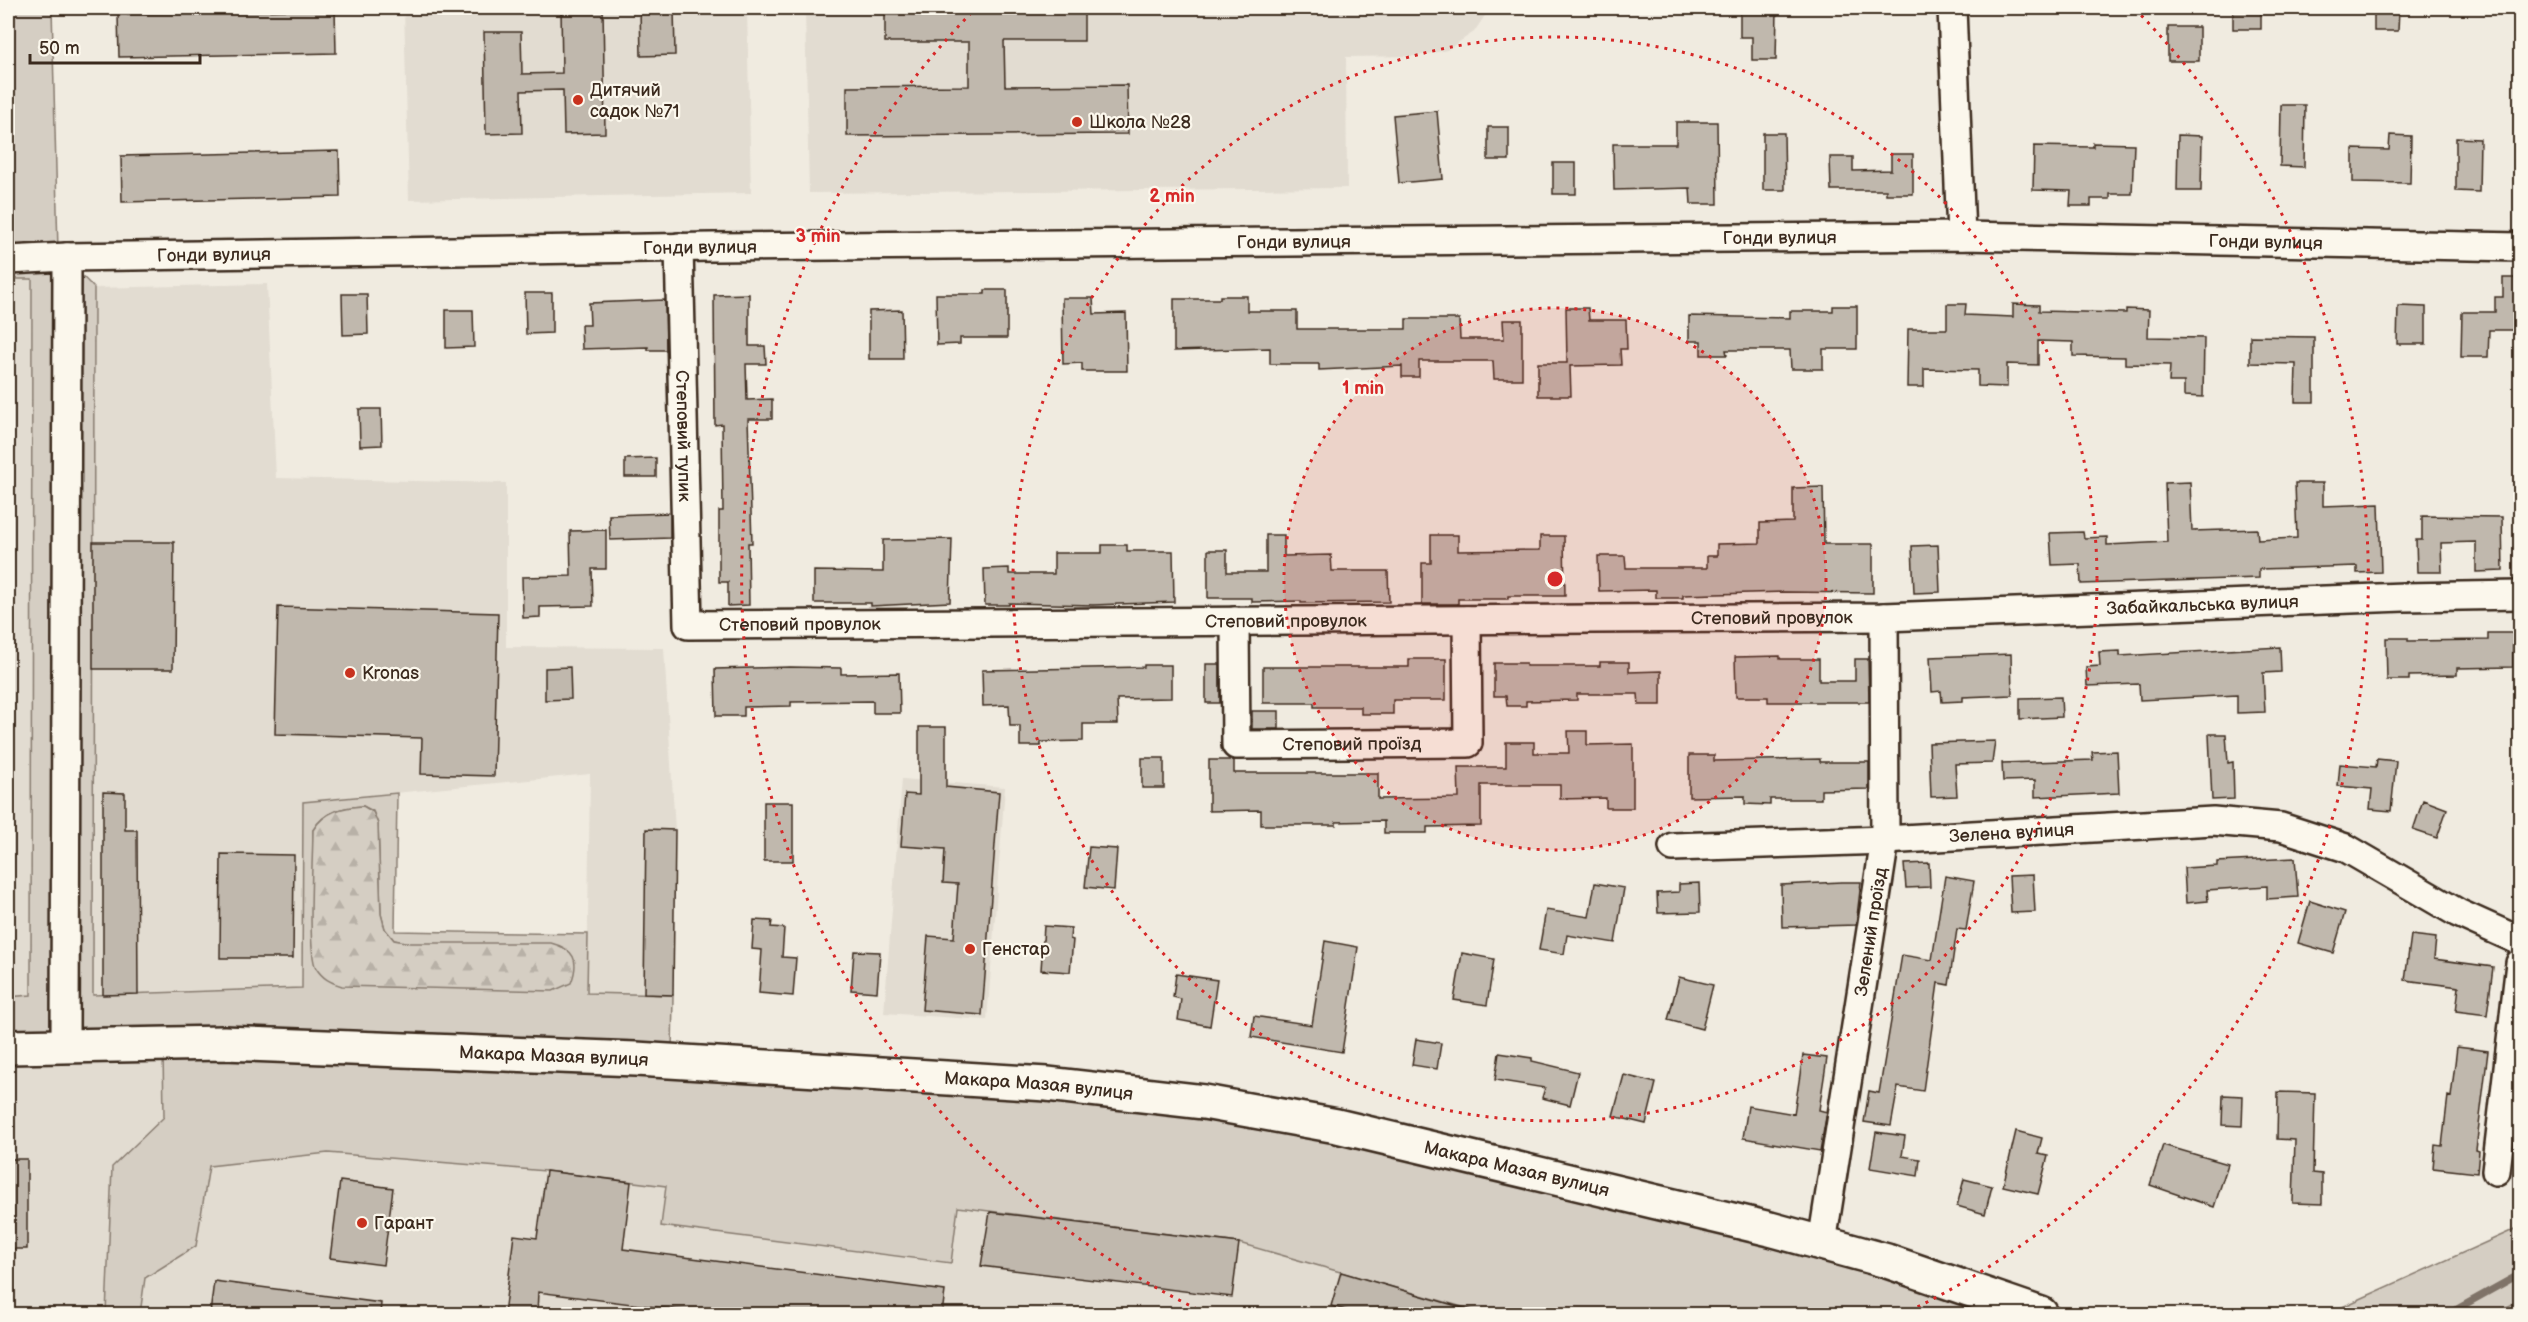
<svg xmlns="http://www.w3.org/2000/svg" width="2528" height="1322" viewBox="0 0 2528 1322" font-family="'Balsamiq Sans',sans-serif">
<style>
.built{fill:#e2dcd1}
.green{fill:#d5cec3;stroke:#887c70;stroke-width:1.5;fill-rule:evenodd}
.forest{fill:url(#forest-firs);stroke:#887c70;stroke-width:1.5}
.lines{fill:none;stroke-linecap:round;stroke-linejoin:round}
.stream{stroke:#7f7367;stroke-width:7}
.building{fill:#c0b8ad;stroke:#3b2a1e;stroke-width:1.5}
.minor-casing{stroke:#3b2a1e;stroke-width:32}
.secondary-casing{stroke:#3b2a1e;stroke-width:38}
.minor{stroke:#fbf7ec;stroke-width:27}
.secondary{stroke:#fbf7ec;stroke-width:33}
.ring{fill:none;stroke:#d62828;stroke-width:3;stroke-dasharray:3 6}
.poi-dot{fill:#c8321e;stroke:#fbf7ec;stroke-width:2}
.labels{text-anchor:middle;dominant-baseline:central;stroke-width:4.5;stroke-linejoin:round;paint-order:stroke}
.poi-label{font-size:18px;fill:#3b2a1e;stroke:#fbf7ec;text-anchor:start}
.street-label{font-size:18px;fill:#3b2a1e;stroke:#fbf7ec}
.centre{fill:#d62828;stroke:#fbf7ec;stroke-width:3}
.ring-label{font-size:18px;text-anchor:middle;font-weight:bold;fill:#d62828;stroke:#fbf7ec;stroke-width:4.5;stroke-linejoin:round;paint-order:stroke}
</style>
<defs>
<pattern id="forest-firs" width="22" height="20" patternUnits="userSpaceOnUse" patternTransform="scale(1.5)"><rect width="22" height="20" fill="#d5cec3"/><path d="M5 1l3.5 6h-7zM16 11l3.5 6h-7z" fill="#b8b1a7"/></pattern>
</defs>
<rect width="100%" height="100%" fill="#f0ebe0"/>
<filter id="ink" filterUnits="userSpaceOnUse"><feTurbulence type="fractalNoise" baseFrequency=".0167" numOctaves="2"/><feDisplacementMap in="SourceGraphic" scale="12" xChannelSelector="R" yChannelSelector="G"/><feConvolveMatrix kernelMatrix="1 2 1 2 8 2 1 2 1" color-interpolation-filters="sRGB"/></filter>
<g filter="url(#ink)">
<!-- built -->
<path class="built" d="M 404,8 L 747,8 L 751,193 L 409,200 Z
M 805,8 L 1490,8 L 1474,32 L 1447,50 L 1417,56 L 1346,57 L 1347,188 L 809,193 Z
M 32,278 L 31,996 L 8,997 L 8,279 Z
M 267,284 L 276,478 L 506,483 L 506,647 L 664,648 L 675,830 L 673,995 L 587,993 L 590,774 L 303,802 L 302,988 L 92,995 L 94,288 Z
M 902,779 L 1005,787 L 987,1020 L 884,1013 Z
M 163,1052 L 164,1117 L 112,1167 L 106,1314 L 8,1314 L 8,1056 Z
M 328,1153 L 546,1171 L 666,1186 L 661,1225 L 951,1263 L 958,1207 L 1239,1243 L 1487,1314 L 140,1314 L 145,1278 L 196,1246 L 209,1166 Z"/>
<!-- green -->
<path class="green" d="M 8,8 L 52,8 L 58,251 L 94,288 L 93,995 L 302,988 L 303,802 L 397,793 L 395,931 L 588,934 L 587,993 L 673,995 L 672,1053 L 8,1041 L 8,997 L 31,995 L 32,279 L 8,279 ZM 363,806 L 373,811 L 378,824 L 381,914 L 385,929 L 394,940 L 410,943 L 312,946 L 313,830 C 324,811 343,807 363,806 Z
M 163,1052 L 637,1068 L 1202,1111 L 1767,1237 L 2017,1314 L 1487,1314 L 1239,1243 L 958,1207 L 951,1263 L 661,1226 L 666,1186 L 546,1171 L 328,1153 L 209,1166 L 196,1246 L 145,1278 L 140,1314 L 106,1314 L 112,1167 L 164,1117 Z
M 2520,1227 L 2520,1300 L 2494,1314 L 2331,1314 L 2338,1309 Z"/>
<!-- forest -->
<path class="forest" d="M 363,806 L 373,812 L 378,824 L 381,914 L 385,929 L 394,940 L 410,943 L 551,943 C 574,949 580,960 571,983 L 553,991 L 342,986 C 330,982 323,979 316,968 C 307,953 313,854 313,830 C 324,811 343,807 363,806 Z"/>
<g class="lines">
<!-- stream -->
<path class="stream" d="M 2448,1314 L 2520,1274"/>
</g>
<!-- building -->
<path class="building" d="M 561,8 L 603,8 L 605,133 L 564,134 L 563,90 L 521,91 L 522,133 L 486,134 L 484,32 L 521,32 L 522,74 L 562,73 Z
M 640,8 L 674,8 L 675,55 L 641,56 Z
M 885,8 L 1084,8 L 1084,41 L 1004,41 L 1005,86 L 1127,85 L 1128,134 L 847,136 L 847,87 L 969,86 L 969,42 L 885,42 Z
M 1740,8 L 1777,9 L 1776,60 L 1752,60 L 1752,37 L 1740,37 Z
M 2233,8 L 2261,8 L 2261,29 L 2233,29 Z
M 2374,8 L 2399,8 L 2398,31 L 2374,31 Z
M 335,9 L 336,53 L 119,57 L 118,14 Z
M 2168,27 L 2199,27 L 2199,61 L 2168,61 Z
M 2281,105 L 2305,105 L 2304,167 L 2280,166 Z
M 1437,111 L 1443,179 L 1399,183 L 1393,115 Z
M 1676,122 L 1717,122 L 1718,204 L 1691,204 L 1690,188 L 1614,190 L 1613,144 L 1676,144 Z
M 1488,127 L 1509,127 L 1509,160 L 1488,160 Z
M 1763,133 L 1784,133 L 1785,190 L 1763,190 Z
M 2178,135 L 2202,136 L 2201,191 L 2177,191 Z
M 2390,135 L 2411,136 L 2410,183 L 2353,182 L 2353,149 L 2389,150 Z
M 2456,138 L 2480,139 L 2479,192 L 2456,191 Z
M 2093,143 L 2134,144 L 2132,194 L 2110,194 L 2110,199 L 2091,199 L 2091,206 L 2070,206 L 2071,191 L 2033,190 L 2034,146 L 2093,147 Z
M 339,151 L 340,197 L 122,202 L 121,156 Z
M 1891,154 L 1913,154 L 1913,194 L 1886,194 L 1886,190 L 1831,190 L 1830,157 L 1853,157 L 1853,171 L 1891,170 Z
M 1553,163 L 1576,163 L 1576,194 L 1553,194 Z
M 2503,278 L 2520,278 L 2520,330 L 2489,330 L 2488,357 L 2461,357 L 2462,312 L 2495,312 L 2495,297 L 2503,297 Z
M 985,290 L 1007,290 L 1007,338 L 960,338 L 960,344 L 937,345 L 936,294 L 985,294 Z
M 525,293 L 552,293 L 552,333 L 526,334 Z
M 342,294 L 367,294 L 368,334 L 343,335 Z
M 749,294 L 749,346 L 765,346 L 766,364 L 746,364 L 747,400 L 772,399 L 772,419 L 748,419 L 752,543 L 748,543 L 749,605 L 728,606 L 728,582 L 719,582 L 719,511 L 723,511 L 722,424 L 715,425 L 714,295 Z
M 1220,296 L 1247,296 L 1247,311 L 1297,311 L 1297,329 L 1406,329 L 1406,319 L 1459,319 L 1460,339 L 1504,339 L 1503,320 L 1522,320 L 1522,379 L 1494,379 L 1493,361 L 1419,361 L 1419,377 L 1402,377 L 1402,366 L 1319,370 L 1319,364 L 1270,364 L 1270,348 L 1174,351 L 1174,299 L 1220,299 Z
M 1062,298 L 1093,298 L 1094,314 L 1126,313 L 1127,371 L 1082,371 L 1082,363 L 1063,364 Z
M 665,300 L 666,350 L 648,350 L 648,347 L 582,349 L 581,325 L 590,325 L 589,303 Z
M 1947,304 L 1966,304 L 1965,315 L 2013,317 L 2013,304 L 2039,305 L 2039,311 L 2126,313 L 2126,309 L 2149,310 L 2148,337 L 2204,338 L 2203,397 L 2184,396 L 2184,382 L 2169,382 L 2170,365 L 2125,364 L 2125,357 L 2073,356 L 2073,342 L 2038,341 L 2038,365 L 2007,364 L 2007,387 L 1978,386 L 1978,370 L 1924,369 L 1924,387 L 1907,387 L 1908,329 L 1947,329 Z
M 1833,306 L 1857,306 L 1857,349 L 1823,349 L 1823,369 L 1791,369 L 1790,350 L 1726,350 L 1727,355 L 1701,355 L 1701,341 L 1689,341 L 1689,316 L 1790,318 L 1790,311 L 1833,311 Z
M 2398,306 L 2426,307 L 2426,344 L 2397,344 Z
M 1566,308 L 1588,308 L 1589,320 L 1626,320 L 1627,349 L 1620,349 L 1621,365 L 1570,366 L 1571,396 L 1538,396 L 1538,363 L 1567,363 Z
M 446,310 L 473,310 L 474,347 L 446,348 Z
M 902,310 L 903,359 L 869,359 L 869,311 Z
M 2250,336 L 2314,337 L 2314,402 L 2295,402 L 2296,364 L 2250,363 Z
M 359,409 L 381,409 L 382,445 L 360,446 Z
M 656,458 L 656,477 L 625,477 L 625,459 Z
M 2190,482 L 2192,531 L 2257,529 L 2258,540 L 2297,538 L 2295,483 L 2323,483 L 2323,506 L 2379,504 L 2381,572 L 2357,573 L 2357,566 L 2259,569 L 2259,578 L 2081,584 L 2080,564 L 2052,565 L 2050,533 L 2083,532 L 2084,538 L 2107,537 L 2107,545 L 2167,542 L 2165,483 Z
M 1823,487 L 1824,544 L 1873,544 L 1873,593 L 1784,592 L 1683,595 L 1683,598 L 1656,598 L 1656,590 L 1599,591 L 1598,556 L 1625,556 L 1626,568 L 1707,568 L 1707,556 L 1717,556 L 1717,544 L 1760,543 L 1760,523 L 1793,522 L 1793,488 Z
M 670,513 L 670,538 L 610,540 L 609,515 Z
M 2422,516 L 2502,517 L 2503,571 L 2476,572 L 2476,542 L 2441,543 L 2442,572 L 2417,572 L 2416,540 L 2422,540 Z
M 606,530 L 606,569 L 592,569 L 593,606 L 540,607 L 540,617 L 523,618 L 522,577 L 571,576 L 570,531 Z
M 1266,535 L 1284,535 L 1284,556 L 1331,555 L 1332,571 L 1388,571 L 1389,602 L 1301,603 L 1301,601 L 1252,602 L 1252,598 L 1208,598 L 1208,550 L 1227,550 L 1227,572 L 1266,572 Z
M 1431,535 L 1458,535 L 1458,551 L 1540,550 L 1540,536 L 1564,536 L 1565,596 L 1508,596 L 1508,599 L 1458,599 L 1458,604 L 1422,604 L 1422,563 L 1431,563 Z
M 952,539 L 950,602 L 871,606 L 871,603 L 814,603 L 814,571 L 883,572 L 883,540 Z
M 93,542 L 174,542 L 173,669 L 93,669 Z
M 1102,545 L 1127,545 L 1127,551 L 1173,551 L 1174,602 L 1093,605 L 1009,603 L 1009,605 L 985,605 L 984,569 L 1009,568 L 1009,574 L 1054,574 L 1054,553 L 1102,553 Z
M 1938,545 L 1940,592 L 1914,593 L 1912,546 Z
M 278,607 L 498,613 L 494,776 L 421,774 L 422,738 L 275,734 Z
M 2488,633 L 2513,633 L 2513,667 L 2457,668 L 2457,675 L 2409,676 L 2409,680 L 2387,680 L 2386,638 L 2408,638 L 2408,641 L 2488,640 Z
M 2280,647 L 2281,672 L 2263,673 L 2265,712 L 2237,713 L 2237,695 L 2140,700 L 2139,684 L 2087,686 L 2086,667 L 2100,666 L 2099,652 L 2120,651 L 2120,656 Z
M 2011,654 L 2012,695 L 1963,697 L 1963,701 L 1942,702 L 1941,691 L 1932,692 L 1930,657 Z
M 1780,656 L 1780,659 L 1819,659 L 1819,681 L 1855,681 L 1855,659 L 1868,659 L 1869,702 L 1768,702 L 1768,697 L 1736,697 L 1735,657 Z
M 1409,659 L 1446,659 L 1446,700 L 1393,700 L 1393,714 L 1361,714 L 1361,707 L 1314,707 L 1314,703 L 1263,703 L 1263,667 L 1409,667 Z
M 1600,662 L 1629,662 L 1629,672 L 1661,671 L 1661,705 L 1639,705 L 1638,694 L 1577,694 L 1577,700 L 1526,701 L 1526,706 L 1507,706 L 1506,696 L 1494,696 L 1494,663 L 1526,663 L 1526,666 L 1600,666 Z
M 1206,664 L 1220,664 L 1220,703 L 1206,703 Z
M 1144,665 L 1171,665 L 1171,698 L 1117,699 L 1118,724 L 1083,724 L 1083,741 L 1041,742 L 1041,746 L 1020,746 L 1020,726 L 1010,726 L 1009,705 L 983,706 L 982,670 L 1144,667 Z
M 570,667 L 571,699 L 545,700 L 545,668 Z
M 790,667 L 841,668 L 841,674 L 899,673 L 900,713 L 873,713 L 873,701 L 791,702 L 791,706 L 744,707 L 744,716 L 716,716 L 715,669 Z
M 2061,697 L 2062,717 L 2020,719 L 2020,698 Z
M 1252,711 L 1279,711 L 1279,729 L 1252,729 Z
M 919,727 L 946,727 L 946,787 L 999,792 L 982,1015 L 922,1010 L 928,936 L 954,938 L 958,884 L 943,883 L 945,849 L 901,846 L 905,794 L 919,795 Z
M 1568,731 L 1587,731 L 1587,745 L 1633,744 L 1633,808 L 1606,808 L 1606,798 L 1560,799 L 1560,785 L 1481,785 L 1481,826 L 1427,827 L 1427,833 L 1384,833 L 1384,821 L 1336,822 L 1336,825 L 1261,825 L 1261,810 L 1209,811 L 1209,760 L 1234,760 L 1234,773 L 1378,773 L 1378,799 L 1459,798 L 1458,767 L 1506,767 L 1506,742 L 1534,742 L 1534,753 L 1569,753 Z
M 2209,734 L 2226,734 L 2228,763 L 2233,762 L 2234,799 L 2212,800 Z
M 1995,741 L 1992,763 L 1955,764 L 1957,796 L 1931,797 L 1929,743 Z
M 2117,751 L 2119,793 L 2035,797 L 2035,780 L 2003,781 L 2002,763 L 2093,760 L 2092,752 Z
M 1689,755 L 1714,755 L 1714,761 L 1820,759 L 1820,762 L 1869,762 L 1869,789 L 1821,790 L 1821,799 L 1770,799 L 1770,805 L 1745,804 L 1745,796 L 1689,797 Z
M 1142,758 L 1164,758 L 1164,788 L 1142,788 Z
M 2377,759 L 2396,761 L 2391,811 L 2370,809 L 2372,789 L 2338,786 L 2340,764 L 2376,767 Z
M 103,792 L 125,793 L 125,830 L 137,830 L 138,994 L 103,995 Z
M 2423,800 L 2447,809 L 2437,838 L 2413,830 Z
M 764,802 L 793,802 L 793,861 L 764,861 Z
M 646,829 L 675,830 L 673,995 L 644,994 Z
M 1089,847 L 1117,849 L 1114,890 L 1085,887 Z
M 221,854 L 294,855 L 293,958 L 220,958 Z
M 2295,858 L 2298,897 L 2267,899 L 2267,886 L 2207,890 L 2208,901 L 2186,903 L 2184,868 L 2217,866 L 2217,862 Z
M 1929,863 L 1930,887 L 1906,888 L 1904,864 Z
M 2033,875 L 2035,912 L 2011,913 L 2009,876 Z
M 1945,876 L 1974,881 L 1966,930 L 1957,929 L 1949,985 L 1938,983 L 1923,1091 L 1898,1087 L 1891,1126 L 1864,1122 L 1869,1091 L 1879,1093 L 1902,955 L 1932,960 Z
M 1841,882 L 1861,882 L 1856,925 L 1782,927 L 1781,885 Z
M 1595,883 L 1624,888 L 1615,943 L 1567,935 L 1564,954 L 1539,950 L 1546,910 L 1589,917 Z
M 1699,883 L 1700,912 L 1658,913 L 1657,893 L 1679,892 L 1679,884 Z
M 2310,901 L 2345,912 L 2333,953 L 2298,943 Z
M 754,920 L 772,921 L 771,927 L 784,928 L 782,957 L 796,958 L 793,996 L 759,993 L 762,950 L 752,949 Z
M 1044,926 L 1071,928 L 1070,939 L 1073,940 L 1070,972 L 1041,970 Z
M 2411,935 L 2436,938 L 2434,959 L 2493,967 L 2487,1015 L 2456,1011 L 2459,987 L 2405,980 Z
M 1325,941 L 1358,947 L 1342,1052 L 1251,1037 L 1254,1016 L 1312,1025 Z
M 854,951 L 880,952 L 877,992 L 851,990 Z
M 1462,953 L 1494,959 L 1487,1005 L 1454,1000 Z
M 1176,974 L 1217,980 L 1210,1026 L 1178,1020 L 1181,999 L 1173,997 Z
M 1679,977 L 1713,985 L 1702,1029 L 1668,1020 Z
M 1416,1039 L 1441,1043 L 1437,1069 L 1412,1065 Z
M 2457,1047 L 2488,1051 L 2476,1150 L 2479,1151 L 2477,1173 L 2433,1168 L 2435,1145 L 2442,1146 L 2448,1096 L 2451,1097 Z
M 1499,1053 L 1532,1058 L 1532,1061 L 1578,1072 L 1570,1105 L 1542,1098 L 1545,1088 L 1495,1080 Z
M 1803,1055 L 1827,1058 L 1819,1110 L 1827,1112 L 1820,1151 L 1743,1138 L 1748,1106 L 1794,1114 Z
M 1624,1075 L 1656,1083 L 1646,1124 L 1613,1116 Z
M 2278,1092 L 2315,1093 L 2313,1173 L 2322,1174 L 2322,1204 L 2293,1203 L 2295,1140 L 2277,1139 Z
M 2223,1095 L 2243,1096 L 2242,1126 L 2222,1125 Z
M 2016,1131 L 2042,1138 L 2038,1154 L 2048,1156 L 2038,1194 L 2003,1186 Z
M 1876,1132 L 1905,1136 L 1902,1156 L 1920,1159 L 1918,1176 L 1870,1168 Z
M 2163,1145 L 2228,1164 L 2214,1207 L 2150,1185 Z
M 8,1159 L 27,1159 L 27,1249 L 8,1249 Z
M 546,1171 L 631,1182 L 623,1249 L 945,1291 L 942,1314 L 710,1314 L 538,1292 L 537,1314 L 504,1314 L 514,1235 L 537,1238 Z
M 1964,1179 L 1992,1186 L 1985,1214 L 1957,1206 Z
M 340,1181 L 393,1188 L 383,1265 L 330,1258 Z
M 990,1212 L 1239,1243 L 1232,1297 L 981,1266 Z
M 1341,1272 L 1470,1310 L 1469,1314 L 1360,1314 L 1331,1306 Z
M 214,1281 L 381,1303 L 380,1314 L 210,1314 Z"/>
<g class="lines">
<!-- minor casing -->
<g class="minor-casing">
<g id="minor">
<path d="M 1952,8 L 1961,236"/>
<path id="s1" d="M 679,247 L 688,625 L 1884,617 L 2404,597 L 2520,595"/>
<path id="s2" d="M 8,260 L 67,257 L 713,247 L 1961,236 L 2520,247"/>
<path id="s3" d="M 1235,621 L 1236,745 L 1468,743 L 1467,620"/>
<path id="s4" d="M 1673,847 L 1885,840 L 2213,821 L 2281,827 L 2346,848 L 2458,913 L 2520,941"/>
<path d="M 65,1045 L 67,257"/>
<path d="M 2496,1171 L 2520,963"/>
<path id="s5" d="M 1822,1243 L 1885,840 L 1884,617"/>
</g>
</g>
<!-- secondary casing -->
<g class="secondary-casing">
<g id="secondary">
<path id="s6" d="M 8,1047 L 224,1043 L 636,1059 L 1047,1084 L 1204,1102 L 1337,1126 L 1770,1229 L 1887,1261 L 2041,1314"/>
</g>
</g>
<!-- minor -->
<use href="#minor" class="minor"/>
<!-- secondary -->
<use href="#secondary" class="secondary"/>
</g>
</g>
<!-- distance rings -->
<circle cx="1555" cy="579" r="271" fill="#d62828" fill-opacity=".12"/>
<g class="ring">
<circle cx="1555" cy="579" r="271"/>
<circle cx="1555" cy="579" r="542"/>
<path d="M1205 1313A813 813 0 0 1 975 9M2135 9A813 813 0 0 1 1905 1313"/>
</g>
<!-- markers -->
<g class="poi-dot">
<circle cx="578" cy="100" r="6"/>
<circle cx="1077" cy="122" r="6"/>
<circle cx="350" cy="673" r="6"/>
<circle cx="970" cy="949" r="6"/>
<circle cx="362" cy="1223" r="6"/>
</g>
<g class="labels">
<!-- poi labels -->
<g class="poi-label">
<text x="590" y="90">Дитячий<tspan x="590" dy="21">садок №71</tspan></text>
<text x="1089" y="122">Школа №28</text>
<text x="362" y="673">Kronas</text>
<text x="982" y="949">Генстар</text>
<text x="374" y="1223">Гарант</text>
</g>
<!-- street labels -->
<g class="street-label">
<text stroke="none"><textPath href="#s2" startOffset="1772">Гонди вулиця</textPath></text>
<text stroke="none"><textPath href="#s2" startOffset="1286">Гонди вулиця</textPath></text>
<text stroke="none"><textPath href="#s2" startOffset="2258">Гонди вулиця</textPath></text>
<text stroke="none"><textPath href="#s2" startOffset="692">Гонди вулиця</textPath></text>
<text stroke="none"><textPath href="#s2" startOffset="206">Гонди вулиця</textPath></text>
<text stroke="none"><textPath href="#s1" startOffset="189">Степовий тупик</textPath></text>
<text stroke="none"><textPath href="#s1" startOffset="1893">Забайкальська вулиця</textPath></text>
<text stroke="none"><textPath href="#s1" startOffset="1462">Степовий провулок</textPath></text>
<text stroke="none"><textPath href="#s1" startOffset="976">Степовий провулок</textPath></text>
<text stroke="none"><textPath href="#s1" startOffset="490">Степовий провулок</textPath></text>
<text stroke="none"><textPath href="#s3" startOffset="240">Степовий проїзд</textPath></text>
<text stroke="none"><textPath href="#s4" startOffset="339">Зелена вулиця</textPath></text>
<text stroke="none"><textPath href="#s5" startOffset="315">Зелений проїзд</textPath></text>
<text stroke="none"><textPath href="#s6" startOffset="546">Макара Мазая вулиця</textPath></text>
<text stroke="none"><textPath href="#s6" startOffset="1032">Макара Мазая вулиця</textPath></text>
<text stroke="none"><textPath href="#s6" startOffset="1518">Макара Мазая вулиця</textPath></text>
</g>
</g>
<circle cx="1555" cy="579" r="9" class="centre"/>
<g class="ring-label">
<text x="1172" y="202">2 min</text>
<text x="818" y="242">3 min</text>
<text x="1363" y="394">1 min</text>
</g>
<!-- margin -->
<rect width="2528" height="1322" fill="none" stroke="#fbf7ec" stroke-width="30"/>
<rect x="15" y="15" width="2498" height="1292" fill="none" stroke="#3b2a1e" stroke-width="2" filter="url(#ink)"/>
<!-- scale -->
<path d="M30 54v9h170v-9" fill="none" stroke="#3b2a1e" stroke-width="3"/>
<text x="39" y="54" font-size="18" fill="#3b2a1e" stroke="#fbf7ec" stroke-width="4.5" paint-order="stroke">50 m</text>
</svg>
